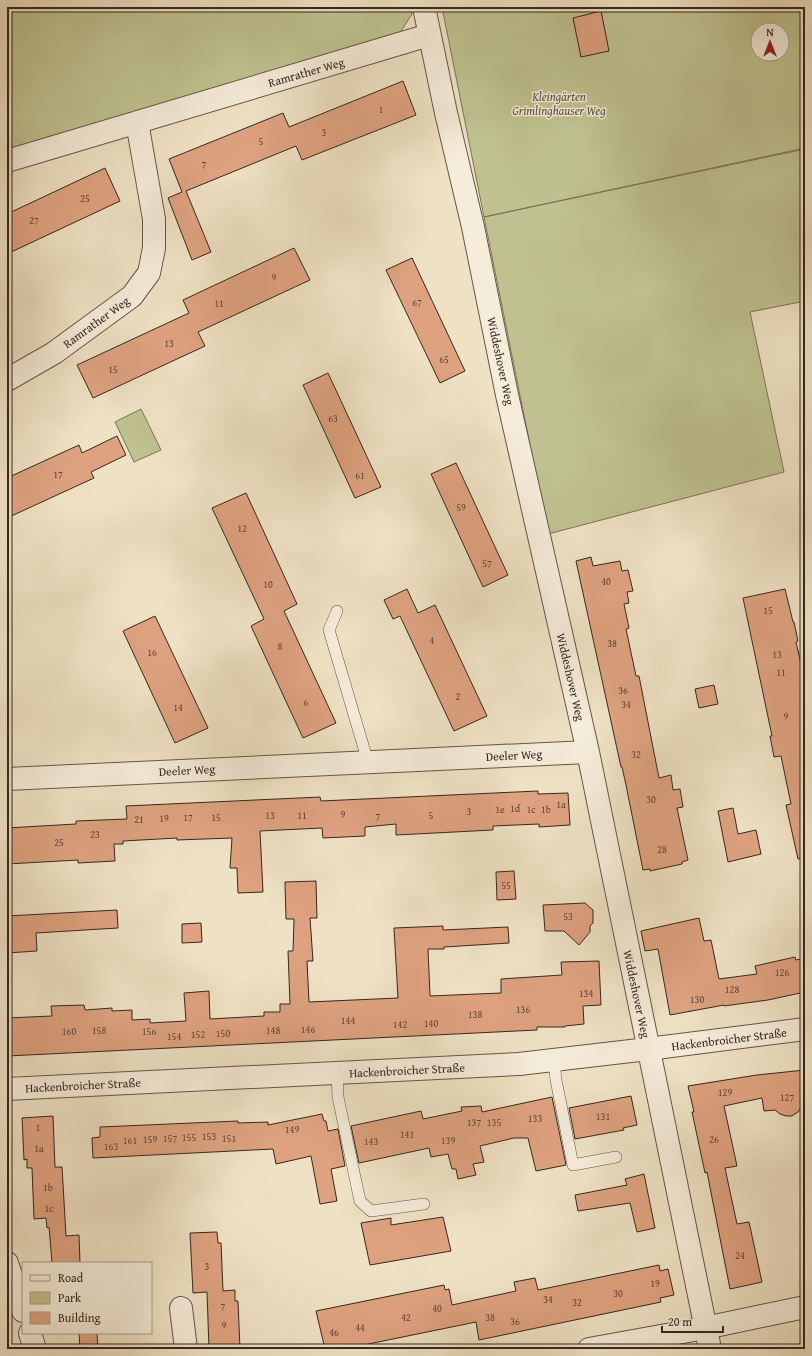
<svg xmlns="http://www.w3.org/2000/svg" width="812" height="1356" viewBox="0 0 812 1356" font-family="'Gentium Book Plus',serif">
<style>
.green{fill:#bfc290;stroke:#7a7458;fill-rule:evenodd}
.building{fill:#dfa280;stroke:#35271f}
.lines{fill:none;stroke-linecap:round;stroke-linejoin:round}
.service-casing{stroke:#645648;stroke-width:12}
.minor-casing{stroke:#645648;stroke-width:24}
.service{stroke:#f5ecd9;stroke-width:11}
.minor{stroke:#f5ecd9;stroke-width:22}
.labels{text-anchor:middle;dominant-baseline:central;stroke-width:3;stroke-linejoin:round;paint-order:stroke}
.number-label{font-size:10px;fill:#604637}
.street-label{font-size:12px;fill:#35271f;stroke:#f5ecd9}
.park-label{font-size:12px;font-style:italic;fill:#584e3b;stroke:#f5ecd9}
</style>
<rect width="100%" height="100%" fill="#efe2c4"/>
<filter id="stains"><feTurbulence type="fractalNoise" baseFrequency=".005" numOctaves="4"/><feColorMatrix values="0 0 0 0 .2 0 0 0 0 .09 0 0 0 0 .02 0 0 0 .5 -.17"/></filter>
<radialGradient id="worn" r=".72"><stop offset=".6" stop-color="#630" stop-opacity="0"/><stop offset="1" stop-color="#630" stop-opacity=".3"/></radialGradient>
<!-- green -->
<path class="green" d="M 7,7 L 411,7 L 412,14 L 399,34 L 7,153 Z
M 442,7 L 805,7 L 805,148 L 484,217 ZM 758,30 L 782,30 L 782,54 L 758,54 Z
M 805,149 L 805,301 L 750,312 L 784,472 L 548,534 L 484,217 Z
M 141,409 L 161,450 L 134,462 L 115,422 Z"/>
<!-- building -->
<path class="building" d="M 601,11 L 609,51 L 581,57 L 573,18 Z
M 403,81 L 416,115 L 302,160 L 296,146 L 186,191 L 211,252 L 192,260 L 168,198 L 182,192 L 169,159 L 283,113 L 289,127 Z
M 105,168 L 120,201 L 7,254 L 7,214 Z
M 294,248 L 310,280 L 198,332 L 205,346 L 93,398 L 77,365 L 189,313 L 183,300 Z
M 412,258 L 465,371 L 440,383 L 386,270 Z
M 328,373 L 381,487 L 355,498 L 303,385 Z
M 117,436 L 126,455 L 91,472 L 94,478 L 7,518 L 7,478 L 79,445 L 82,453 Z
M 456,463 L 508,575 L 483,587 L 431,474 Z
M 246,493 L 297,604 L 284,611 L 336,723 L 303,738 L 251,626 L 264,619 L 212,508 Z
M 591,557 L 593,566 L 620,561 L 622,571 L 628,570 L 633,591 L 627,592 L 629,603 L 624,604 L 629,628 L 626,629 L 636,676 L 639,676 L 659,778 L 671,775 L 673,790 L 680,789 L 683,807 L 677,808 L 688,860 L 682,862 L 682,864 L 650,871 L 650,869 L 643,870 L 626,785 L 622,767 L 621,767 L 576,561 Z
M 407,589 L 418,613 L 435,605 L 487,716 L 454,731 L 400,616 L 393,619 L 384,600 Z
M 785,589 L 793,622 L 794,622 L 798,641 L 796,642 L 805,681 L 805,858 L 798,859 L 786,805 L 791,804 L 781,756 L 774,757 L 770,736 L 772,736 L 743,598 Z
M 155,616 L 208,728 L 175,743 L 123,631 Z
M 714,685 L 718,704 L 699,708 L 695,689 Z
M 538,791 L 538,794 L 568,793 L 570,825 L 539,827 L 539,824 L 493,826 L 493,830 L 396,835 L 396,824 L 365,827 L 365,836 L 323,838 L 322,828 L 260,831 L 263,892 L 238,893 L 237,868 L 230,868 L 232,838 L 177,840 L 177,838 L 123,841 L 123,844 L 114,844 L 115,861 L 78,863 L 78,860 L 7,864 L 7,828 L 76,824 L 76,821 L 127,819 L 126,806 L 320,797 L 321,801 Z
M 733,808 L 738,834 L 756,830 L 761,854 L 728,862 L 718,811 Z
M 514,871 L 516,899 L 497,900 L 496,872 Z
M 316,881 L 317,918 L 310,918 L 313,961 L 307,961 L 309,1002 L 398,998 L 394,928 L 443,926 L 443,930 L 508,927 L 509,943 L 444,947 L 444,949 L 428,949 L 430,996 L 501,993 L 501,979 L 562,975 L 561,962 L 599,961 L 601,1005 L 583,1006 L 584,1024 L 565,1026 L 565,1027 L 537,1027 L 537,1030 L 7,1056 L 7,1018 L 52,1016 L 51,1006 L 84,1005 L 85,1010 L 112,1008 L 112,1011 L 132,1010 L 132,1020 L 150,1019 L 150,1023 L 186,1021 L 184,993 L 209,991 L 210,1019 L 264,1016 L 264,1012 L 280,1012 L 280,1004 L 290,1004 L 288,951 L 293,951 L 294,919 L 286,919 L 285,882 Z
M 585,903 L 593,910 L 593,923 L 590,926 L 590,932 L 579,945 L 564,931 L 545,931 L 543,905 Z
M 117,910 L 118,928 L 36,933 L 37,951 L 7,953 L 7,916 Z
M 699,918 L 704,941 L 711,940 L 719,979 L 757,974 L 755,966 L 795,957 L 796,960 L 805,958 L 805,992 L 768,1000 L 724,1006 L 724,1005 L 670,1015 L 658,949 L 645,951 L 641,931 Z
M 201,923 L 202,942 L 182,943 L 182,924 Z
M 805,1070 L 805,1107 L 801,1108 L 798,1112 L 792,1116 L 786,1116 L 780,1114 L 775,1110 L 764,1111 L 762,1098 L 724,1106 L 737,1166 L 725,1168 L 732,1201 L 737,1224 L 749,1222 L 762,1282 L 730,1289 L 707,1172 L 705,1173 L 692,1112 L 694,1112 L 688,1086 L 757,1075 Z
M 631,1096 L 637,1125 L 623,1128 L 624,1130 L 575,1139 L 569,1108 Z
M 552,1097 L 566,1165 L 536,1171 L 528,1138 L 514,1138 L 480,1146 L 484,1162 L 473,1164 L 476,1175 L 458,1179 L 456,1169 L 452,1169 L 448,1154 L 431,1157 L 429,1148 L 359,1163 L 351,1126 L 421,1111 L 423,1119 L 462,1111 L 461,1107 L 481,1106 L 482,1112 Z
M 322,1114 L 324,1121 L 326,1121 L 328,1131 L 338,1129 L 345,1166 L 331,1169 L 337,1201 L 320,1204 L 311,1156 L 276,1164 L 273,1149 L 93,1158 L 92,1138 L 100,1137 L 100,1127 L 238,1121 L 238,1123 L 268,1122 L 268,1125 Z
M 53,1116 L 55,1167 L 62,1167 L 66,1236 L 79,1235 L 80,1263 L 52,1263 L 49,1227 L 47,1228 L 46,1218 L 34,1219 L 32,1168 L 27,1168 L 27,1159 L 24,1160 L 22,1118 Z
M 644,1174 L 655,1228 L 637,1232 L 630,1203 L 578,1211 L 575,1195 L 627,1185 L 625,1179 Z
M 443,1217 L 451,1251 L 370,1265 L 361,1223 L 391,1218 L 391,1225 Z
M 217,1232 L 218,1243 L 221,1243 L 223,1291 L 235,1290 L 235,1301 L 238,1301 L 240,1349 L 209,1349 L 207,1292 L 193,1293 L 190,1233 Z
M 659,1265 L 660,1271 L 668,1269 L 674,1295 L 660,1298 L 661,1302 L 479,1340 L 476,1322 L 344,1349 L 325,1349 L 316,1311 L 444,1285 L 445,1290 L 449,1289 L 452,1305 L 516,1291 L 514,1282 L 535,1278 L 538,1290 Z
M 79,1333 L 97,1333 L 98,1349 L 80,1349 Z"/>
<g class="lines">
<!-- service casing -->
<g class="service-casing">
<path id="service" d="M 337,611 L 329,630 L 368,762
M 554,1060 L 556,1080 L 573,1165 L 616,1157
M 337,1073 L 338,1097 L 360,1201 L 371,1211 L 424,1204"/>
</g>
<!-- minor casing -->
<g class="minor-casing">
<path id="minor" d="M 424,7 L 446,113 L 473,227 L 507,395 L 588,752 L 710,1349
M 7,161 L 429,35
M 7,380 L 54,353 L 132,296 L 149,273 L 154,248 L 154,219 L 137,122
M 7,779 L 588,752
M 7,1089 L 519,1064 L 648,1049 L 805,1029
M 7,1263 L 23,1311
M 181,1308 L 186,1349
M 30,1333 L 35,1349
M 589,1349 L 705,1328 L 805,1307"/>
</g>
<!-- service -->
<use href="#service" class="service"/>
<!-- minor -->
<use href="#minor" class="minor"/>
</g>
<g class="labels">
<!-- number labels -->
<g class="number-label">
<text x="381" y="109">1</text>
<text x="324" y="132">3</text>
<text x="261" y="141">5</text>
<text x="204" y="164">7</text>
<text x="85" y="198">25</text>
<text x="34" y="220">27</text>
<text x="274" y="277">9</text>
<text x="417" y="302">67</text>
<text x="219" y="303">11</text>
<text x="169" y="343">13</text>
<text x="444" y="359">65</text>
<text x="113" y="369">15</text>
<text x="333" y="418">63</text>
<text x="58" y="474">17</text>
<text x="360" y="475">61</text>
<text x="461" y="507">59</text>
<text x="242" y="528">12</text>
<text x="487" y="563">57</text>
<text x="606" y="581">40</text>
<text x="268" y="584">10</text>
<text x="768" y="610">15</text>
<text x="432" y="640">4</text>
<text x="612" y="643">38</text>
<text x="280" y="646">8</text>
<text x="152" y="652">16</text>
<text x="777" y="654">13</text>
<text x="781" y="672">11</text>
<text x="623" y="690">36</text>
<text x="458" y="696">2</text>
<text x="306" y="702">6</text>
<text x="626" y="704">34</text>
<text x="178" y="707">14</text>
<text x="786" y="716">9</text>
<text x="636" y="754">32</text>
<text x="651" y="799">30</text>
<text x="561" y="804">1a</text>
<text x="515" y="808">1d</text>
<text x="500" y="809">1e</text>
<text x="531" y="809">1c</text>
<text x="546" y="809">1b</text>
<text x="469" y="811">3</text>
<text x="343" y="814">9</text>
<text x="270" y="815">13</text>
<text x="302" y="815">11</text>
<text x="431" y="815">5</text>
<text x="378" y="816">7</text>
<text x="188" y="817">17</text>
<text x="216" y="817">15</text>
<text x="164" y="818">19</text>
<text x="139" y="819">21</text>
<text x="95" y="834">23</text>
<text x="59" y="842">25</text>
<text x="662" y="849">28</text>
<text x="506" y="885">55</text>
<text x="568" y="916">53</text>
<text x="782" y="972">126</text>
<text x="732" y="989">128</text>
<text x="586" y="993">134</text>
<text x="697" y="999">130</text>
<text x="523" y="1009">136</text>
<text x="475" y="1014">138</text>
<text x="348" y="1020">144</text>
<text x="431" y="1023">140</text>
<text x="400" y="1024">142</text>
<text x="308" y="1029">146</text>
<text x="99" y="1030">158</text>
<text x="273" y="1030">148</text>
<text x="69" y="1031">160</text>
<text x="149" y="1031">156</text>
<text x="223" y="1033">150</text>
<text x="198" y="1034">152</text>
<text x="174" y="1036">154</text>
<text x="725" y="1092">129</text>
<text x="787" y="1097">127</text>
<text x="603" y="1116">131</text>
<text x="535" y="1118">133</text>
<text x="474" y="1122">137</text>
<text x="494" y="1122">135</text>
<text x="38" y="1127">1</text>
<text x="292" y="1129">149</text>
<text x="407" y="1134">141</text>
<text x="209" y="1136">153</text>
<text x="189" y="1137">155</text>
<text x="170" y="1138">157</text>
<text x="229" y="1138">151</text>
<text x="150" y="1139">159</text>
<text x="714" y="1139">26</text>
<text x="130" y="1140">161</text>
<text x="448" y="1140">139</text>
<text x="371" y="1141">143</text>
<text x="111" y="1146">163</text>
<text x="39" y="1148">1a</text>
<text x="48" y="1187">1b</text>
<text x="49" y="1208">1c</text>
<text x="740" y="1255">24</text>
<text x="207" y="1266">3</text>
<text x="655" y="1283">19</text>
<text x="618" y="1293">30</text>
<text x="548" y="1299">34</text>
<text x="577" y="1302">32</text>
<text x="223" y="1306">7</text>
<text x="437" y="1308">40</text>
<text x="406" y="1317">42</text>
<text x="490" y="1317">38</text>
<text x="515" y="1321">36</text>
<text x="224" y="1325">9</text>
<text x="360" y="1327">44</text>
<text x="334" y="1332">46</text>
</g>
<!-- street labels -->
<g class="street-label">
<text transform="translate(306 72) rotate(-16)">Ramrather Weg</text>
<text transform="translate(96 322) rotate(-36)">Ramrather Weg</text>
<text transform="translate(501 361) rotate(78)">Widdeshover Weg</text>
<text transform="translate(571 677) rotate(77)">Widdeshover Weg</text>
<text transform="translate(514 755) rotate(-3)">Deeler Weg</text>
<text transform="translate(187 770) rotate(-3)">Deeler Weg</text>
<text transform="translate(637 994) rotate(78)">Widdeshover Weg</text>
<text transform="translate(729 1039) rotate(-7)">Hackenbroicher Straße</text>
<text transform="translate(407 1070) rotate(-3)">Hackenbroicher Straße</text>
<text transform="translate(83 1085) rotate(-3)">Hackenbroicher Straße</text>
</g>
<!-- park labels -->
<g class="park-label">
<text x="559" y="96">Kleingärten<tspan x="559" dy="14">Grimlinghauser Weg</tspan></text>
</g>
</g>
<!-- margin -->
<rect width="812" height="1356" fill="none" stroke="#efe2c4" stroke-width="24"/>
<rect x="8" y="8" width="796" height="1340" fill="none" stroke="#35271f" stroke-width="2"/>
<rect x="12" y="12" width="788" height="1332" fill="none" stroke="#35271f"/>
<!-- legend -->
<rect x="22" y="1262" width="130" height="72" fill="#f5ecd9" stroke="#a89d8f"/>
<rect x="30" y="1275" width="20" height="6" fill="#f5ecd9" stroke="#a89d8f"/>
<text x="58" y="1282" font-size="12" fill="#35271f">Road</text>
<rect x="30" y="1292" width="20" height="12" fill="#bfc290" stroke="#a89d8f"/>
<text x="58" y="1302" font-size="12" fill="#35271f">Park</text>
<rect x="30" y="1312" width="20" height="12" fill="#dfa280" stroke="#a89d8f"/>
<text x="58" y="1322" font-size="12" fill="#35271f">Building</text>
<!-- north arrow -->
<g transform="translate(770 42)"><circle r="19" fill="#f5ecd9" stroke="#a89d8f"/>
<path d="M0-3L7 15L0 10L-7 15Z" fill="#8f2418"/>
<text y="-6" font-size="11" font-weight="bold" text-anchor="middle" fill="#35271f">N</text>
</g>
<!-- scale -->
<path d="M662 1326v6h61v-6" fill="none" stroke="#35271f" stroke-width="2"/>
<text x="668" y="1326" font-size="12" fill="#35271f" stroke="#f5ecd9" stroke-width="3" paint-order="stroke">20 m</text>
<rect width="100%" height="100%" filter="url(#stains)"/>
<rect width="100%" height="100%" fill="url(#worn)"/>
</svg>
